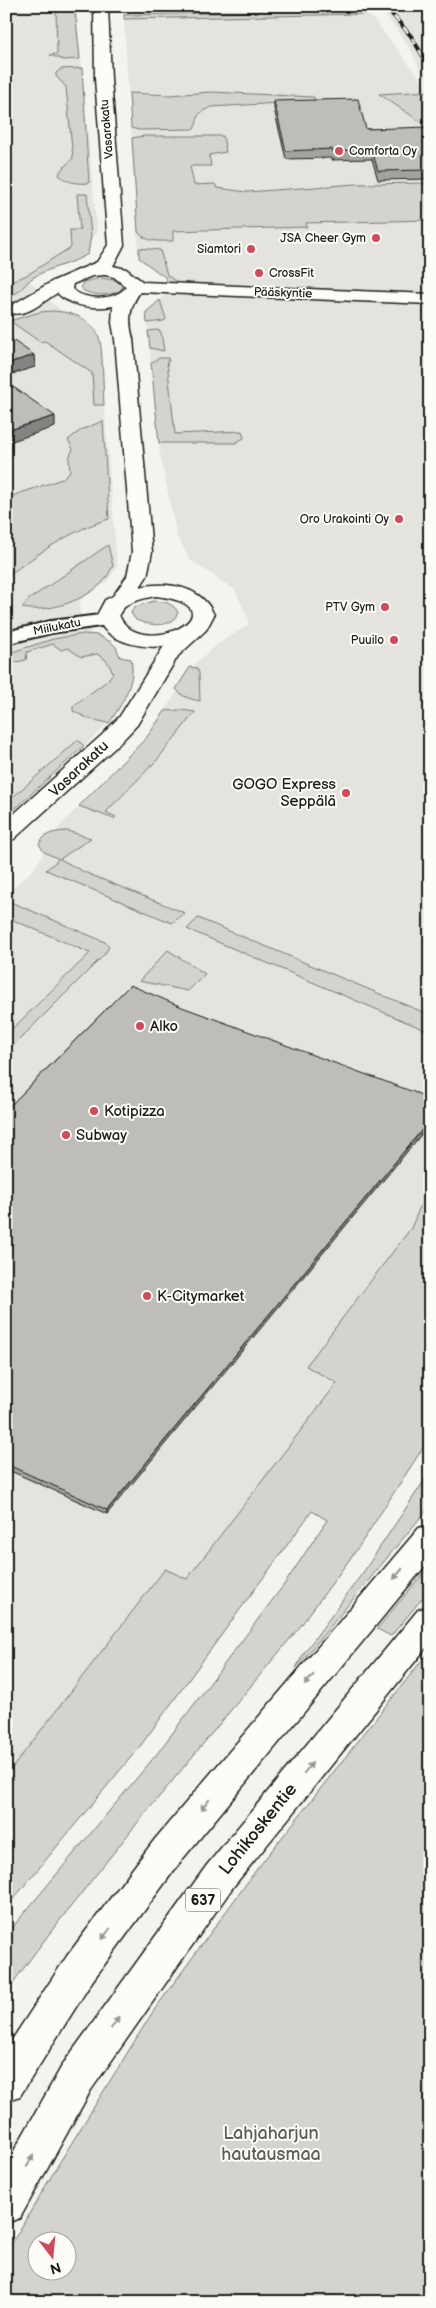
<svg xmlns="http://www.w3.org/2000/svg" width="436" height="2308" viewBox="0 0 436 2308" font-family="'Balsamiq Sans',sans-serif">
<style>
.built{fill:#e4e3de}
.green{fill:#d4d3cf;stroke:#787876;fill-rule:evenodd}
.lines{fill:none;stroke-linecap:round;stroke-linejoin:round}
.minor-casing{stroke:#1c1c1c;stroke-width:4}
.tertiary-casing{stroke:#1c1c1c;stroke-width:3}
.primary-casing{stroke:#1c1c1c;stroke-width:3}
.minor{fill:#fdfcf7;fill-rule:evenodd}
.tertiary{fill:#fdfcf7;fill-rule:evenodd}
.primary{fill:#fdfcf7;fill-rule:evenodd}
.rail-casing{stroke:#1c1c1c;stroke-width:4}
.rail{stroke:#fdfcf7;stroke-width:2.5;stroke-dasharray:7;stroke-linecap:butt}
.wall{fill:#a3a3a0;stroke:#1c1c1c}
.shaded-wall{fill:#858482;stroke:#1c1c1c}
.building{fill:#bebdba;stroke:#1c1c1c}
.oneway{fill:#989794}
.poi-dot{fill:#d1495b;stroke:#fdfcf7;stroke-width:2}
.labels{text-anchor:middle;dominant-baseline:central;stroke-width:4;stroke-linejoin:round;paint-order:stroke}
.far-street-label{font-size:12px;fill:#1c1c1c;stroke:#fdfcf7}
.far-poi-label{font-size:12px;fill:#1c1c1c;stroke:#fdfcf7;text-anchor:end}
.shield{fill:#fdfcf7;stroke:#605f5e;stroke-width:1}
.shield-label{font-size:14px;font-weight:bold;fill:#1c1c1c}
.street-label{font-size:15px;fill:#1c1c1c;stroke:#fdfcf7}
.poi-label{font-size:15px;fill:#1c1c1c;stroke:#fdfcf7;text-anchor:start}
.near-street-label{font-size:18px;fill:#1c1c1c;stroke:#fdfcf7}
.near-park-label{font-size:18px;fill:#5c5c5b;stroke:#fdfcf7}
</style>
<rect width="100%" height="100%" fill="#f4f3ee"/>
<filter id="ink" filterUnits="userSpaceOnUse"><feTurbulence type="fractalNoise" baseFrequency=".02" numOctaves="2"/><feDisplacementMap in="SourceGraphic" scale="10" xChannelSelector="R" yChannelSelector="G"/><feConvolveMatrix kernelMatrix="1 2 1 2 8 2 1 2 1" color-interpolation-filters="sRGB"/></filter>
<g filter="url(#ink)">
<!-- built -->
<path class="built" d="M 6,6 L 70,6 L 77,16 L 97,232 L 83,248 L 29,281 L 60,310 L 85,319 L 99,337 L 117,567 L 106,583 L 80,600 L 80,613 L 95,640 L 110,647 L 133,668 L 133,673 L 131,682 L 121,704 L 109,723 L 6,817 Z
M 123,6 L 356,6 L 374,20 L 430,91 L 430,1183 L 411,1228 L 306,1366 L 337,1383 L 187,1580 L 165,1570 L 6,1776 L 6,895 L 34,869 L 59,827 L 147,737 L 197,662 L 218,644 L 248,625 L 248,618 L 235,590 L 190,560 L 177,536 L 160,455 L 146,312 L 165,295 L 166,278 L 139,258 Z
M 374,6 L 415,6 L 427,23 L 430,27 L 430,90 L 411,50 L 387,17 Z"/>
<!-- green -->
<path class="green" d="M 30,6 L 70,6 L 75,11 L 80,59 L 64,60 L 50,55 L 57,54 L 56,8 L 30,8 Z
M 272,6 L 356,6 L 366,14 L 124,19 L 124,15 L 256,12 Z
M 82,68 L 89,183 C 77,184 68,183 59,175 L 61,170 L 73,158 L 66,87 L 56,76 L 56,73 L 61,69 Z
M 430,91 L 430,122 L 421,122 L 379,94 Z
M 211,92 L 314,97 L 315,101 L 211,107 C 192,116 201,116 194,129 L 139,130 L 131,128 L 129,93 L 169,95 Z
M 144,136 L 223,136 L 226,152 L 209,155 L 211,166 L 190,166 L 194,185 L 215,184 L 217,188 L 247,192 L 356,184 L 430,183 L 430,220 L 306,223 L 307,227 L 173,231 L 173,241 C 159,241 147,243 138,232 L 132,138 Z
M 77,194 L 87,194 L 91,235 L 88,254 C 70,265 48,267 31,279 C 22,286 20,296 6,295 L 6,284 L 27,275 L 71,247 L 70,230 L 80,230 Z
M 139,248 L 160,250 L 167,275 L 178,283 L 166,283 L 166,278 L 139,258 Z
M 101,278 L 120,281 L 123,286 L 120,291 C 107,296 96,296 84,291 L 81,287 L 83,282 Z
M 160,300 L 166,319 L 164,321 L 147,323 L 146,312 Z
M 53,311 C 71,312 92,318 99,337 C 103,349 103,390 104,405 L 94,405 L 92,373 L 45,341 L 40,342 L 10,321 L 40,312 Z
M 158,330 L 161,332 L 164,351 L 150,348 L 148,331 Z
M 159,358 L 168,358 L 169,361 L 167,361 L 175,434 L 242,431 L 244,438 L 235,443 L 159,443 L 151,363 Z
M 103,421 L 109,519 C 71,530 38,554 6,577 L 6,498 L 62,479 L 70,471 L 69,458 L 73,449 L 68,440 L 81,430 Z
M 108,545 L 113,566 C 110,571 107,578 102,583 C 84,601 47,613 22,608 L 28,600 Z
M 154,601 C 164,602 172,602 178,612 C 172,630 149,625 136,620 L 131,613 L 134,607 Z
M 83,634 L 97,635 L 111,642 L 116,647 L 120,657 L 131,659 C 136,683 122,704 109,723 L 89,719 L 73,711 L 73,706 L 107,681 L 113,673 L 107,661 L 97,654 L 81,657 L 68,648 L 61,650 L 53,644 L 27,652 L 26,660 L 6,664 L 6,654 L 53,639 Z
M 190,667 L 197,668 L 199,673 L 200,701 C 190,699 182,697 176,689 Z
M 181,710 L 195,712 L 157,760 L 106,812 L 116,817 L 114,819 L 79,806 L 147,737 L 165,711 Z
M 78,740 L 84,746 L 6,817 L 6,803 Z
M 67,831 L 91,838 L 60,859 L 84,872 L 185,913 L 172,923 L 46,870 L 59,859 L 44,852 L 39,844 C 45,832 55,832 67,831 Z
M 6,900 L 105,942 L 109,947 L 104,955 L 8,1051 L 6,1035 L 90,953 L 6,917 Z
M 198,918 L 430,1015 L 430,1032 L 187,929 Z
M 168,950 L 205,974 L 188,991 L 139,981 Z
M 430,1183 L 430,1437 L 358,1548 L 299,1628 L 130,1832 L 49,1934 L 6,1992 L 6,1935 L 156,1755 L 286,1582 L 327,1520 L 312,1511 L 141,1745 L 6,1908 L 6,1776 L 165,1569 L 187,1579 L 337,1383 L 306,1366 L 411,1228 Z
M 430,1472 L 430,1506 L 296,1668 L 304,1653 L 364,1571 Z
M 430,1565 L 430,1589 L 391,1636 L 377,1629 Z
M 430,1650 L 430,2302 L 6,2302 L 6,2253 L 58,2165 L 152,2013 L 257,1869 ZM 38,2240 L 68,2240 L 68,2270 L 38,2270 Z"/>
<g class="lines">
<!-- minor casing -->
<g class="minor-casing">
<path id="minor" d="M 108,614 L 115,616 L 117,620 L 115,624 L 51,633 L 6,644 L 6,632 L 51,621 Z"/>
</g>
<!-- tertiary casing -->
<g class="tertiary-casing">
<path id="tertiary" d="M 94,6 L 108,6 L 111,79 L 124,245 L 113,266 L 126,269 L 143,282 L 430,294 L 430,304 L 140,292 C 129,307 128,321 133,339 L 152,552 L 147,576 L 140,587 C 167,581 202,586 214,615 L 206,630 L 178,656 L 137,725 L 118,745 L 14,839 L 6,841 L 6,821 L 102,735 L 120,716 L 164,646 C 145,649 117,643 104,629 C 101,625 99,619 97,615 L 105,600 L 113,596 L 127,576 L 132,552 L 115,339 L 112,323 L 113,306 C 94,309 71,307 57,293 C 44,301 27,317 12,313 L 9,309 L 12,305 L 53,281 L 97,262 L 108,245 L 95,79 ZM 105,275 L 114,277 L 126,287 C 115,301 85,301 72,289 L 73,284 L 92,276 ZM 156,596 C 247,607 139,664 119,615 C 125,601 142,599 156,596 Z"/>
</g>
<!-- primary casing -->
<g class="primary-casing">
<path id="primary" d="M 430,1525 L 430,1560 L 181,1861 L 93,1980 L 20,2096 L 6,2101 L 6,2049 L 67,1956 L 155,1839 L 419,1528 Z
M 430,1606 L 430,1643 L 233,1887 L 91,2090 L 20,2218 L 6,2223 L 6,2165 L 63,2064 L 207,1865 L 418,1610 Z"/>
</g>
<!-- minor -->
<use href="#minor" class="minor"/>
<!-- tertiary -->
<use href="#tertiary" class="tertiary"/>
<!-- primary -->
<use href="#primary" class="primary"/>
<!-- rail casing -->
<g class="rail-casing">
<path id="rail" d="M 385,6 L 411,36 L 430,68"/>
</g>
<!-- rail -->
<use href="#rail" class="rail"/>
</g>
<!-- wall -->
<path class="wall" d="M 274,101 L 366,129 L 430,129 L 430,179 L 378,180 L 372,159 L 332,160 L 332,158 L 286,159 L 274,109 Z
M 130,985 L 107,1514 L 6,1469 L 6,1110 Z"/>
<!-- shaded-wall -->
<path class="shaded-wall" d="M 34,355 L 35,367 L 6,376 L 6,364 Z
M 55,416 L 55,427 L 6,443 L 6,431 Z
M 430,1120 L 430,1124 L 107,1514 L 107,1510 Z"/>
<!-- building -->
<path class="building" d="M 358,99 L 366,129 L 429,127 L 430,170 L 378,171 L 372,150 L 332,151 L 332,149 L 286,151 L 274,101 Z
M 8,337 L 34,355 L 6,364 L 6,338 Z
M 6,382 L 55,416 L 6,431 Z
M 130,985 L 182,1007 L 430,1098 L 430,1120 L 107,1510 L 6,1464 L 6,1110 Z"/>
<!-- one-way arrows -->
<defs><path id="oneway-solid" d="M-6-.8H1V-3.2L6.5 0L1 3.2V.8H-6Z" transform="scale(1.25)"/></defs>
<g class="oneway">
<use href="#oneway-solid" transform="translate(398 1574) rotate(130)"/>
<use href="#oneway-solid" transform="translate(309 1680) rotate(130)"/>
<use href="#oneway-solid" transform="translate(308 1768) rotate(-51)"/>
<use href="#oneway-solid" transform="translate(205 1805) rotate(129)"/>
<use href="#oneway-solid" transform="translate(106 1934) rotate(127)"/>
<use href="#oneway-solid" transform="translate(115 2023) rotate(-55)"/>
<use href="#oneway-solid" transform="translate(30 2161) rotate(-61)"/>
</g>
</g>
<!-- markers -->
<g class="poi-dot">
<circle cx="339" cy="151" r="5"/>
<circle cx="376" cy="238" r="5"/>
<circle cx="251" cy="249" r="5"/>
<circle cx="259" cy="273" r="5"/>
<circle cx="399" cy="519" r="5"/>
<circle cx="385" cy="607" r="5"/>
<circle cx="394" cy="640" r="5"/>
<circle cx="346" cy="793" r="5"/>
<circle cx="140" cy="1026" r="5"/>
<circle cx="94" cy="1111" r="5"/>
<circle cx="66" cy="1135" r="5"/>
<circle cx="147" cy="1296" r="5"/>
</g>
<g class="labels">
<!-- far-street labels -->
<g class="far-street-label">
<text transform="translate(107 129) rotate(-95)">Vasarakatu</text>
<text transform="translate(283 293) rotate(2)">Pääskyntie</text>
<text transform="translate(57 627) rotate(-11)">Miilukatu</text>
</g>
<!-- far-poi labels -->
<g class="far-poi-label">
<text x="349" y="151" text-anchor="start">Comforta Oy</text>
<text x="366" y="238">JSA Cheer Gym</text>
<text x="241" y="249">Siamtori</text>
<text x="269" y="273" text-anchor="start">CrossFit</text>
<text x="389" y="519">Oro Urakointi Oy</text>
<text x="375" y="607">PTV Gym</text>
<text x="384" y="640">Puuilo</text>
</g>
<!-- shield labels -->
<rect class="shield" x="185.5" y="1888.5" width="35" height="23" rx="4"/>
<g class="shield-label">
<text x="203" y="1900">637</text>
</g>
<!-- street labels -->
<g class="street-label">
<text transform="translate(79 769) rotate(-43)">Vasarakatu</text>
</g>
<!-- poi labels -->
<g class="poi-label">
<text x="336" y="784" text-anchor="end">GOGO Express<tspan x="336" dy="17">Seppälä</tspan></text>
<text x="150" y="1026">Alko</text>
<text x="104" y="1111">Kotipizza</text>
<text x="76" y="1135">Subway</text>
<text x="157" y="1296">K-Citymarket</text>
</g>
<!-- near-street labels -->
<g class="near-street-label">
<text transform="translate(258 1829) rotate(-51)">Lohikoskentie</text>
</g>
<!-- near-park labels -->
<g class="near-park-label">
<text x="271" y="2133">Lahjaharjun<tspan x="271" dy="21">hautausmaa</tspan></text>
</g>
</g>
<!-- margin -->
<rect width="436" height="2308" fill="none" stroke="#fdfcf7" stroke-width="25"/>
<rect x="12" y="12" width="411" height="2283" fill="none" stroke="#1c1c1c" stroke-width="2" filter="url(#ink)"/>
<!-- north arrow -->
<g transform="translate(52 2256) rotate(164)"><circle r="24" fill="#fdfcf7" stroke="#a3a29f"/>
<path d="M0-4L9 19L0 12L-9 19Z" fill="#d1495b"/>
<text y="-8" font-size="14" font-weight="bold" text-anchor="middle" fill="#1c1c1c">N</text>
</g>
</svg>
